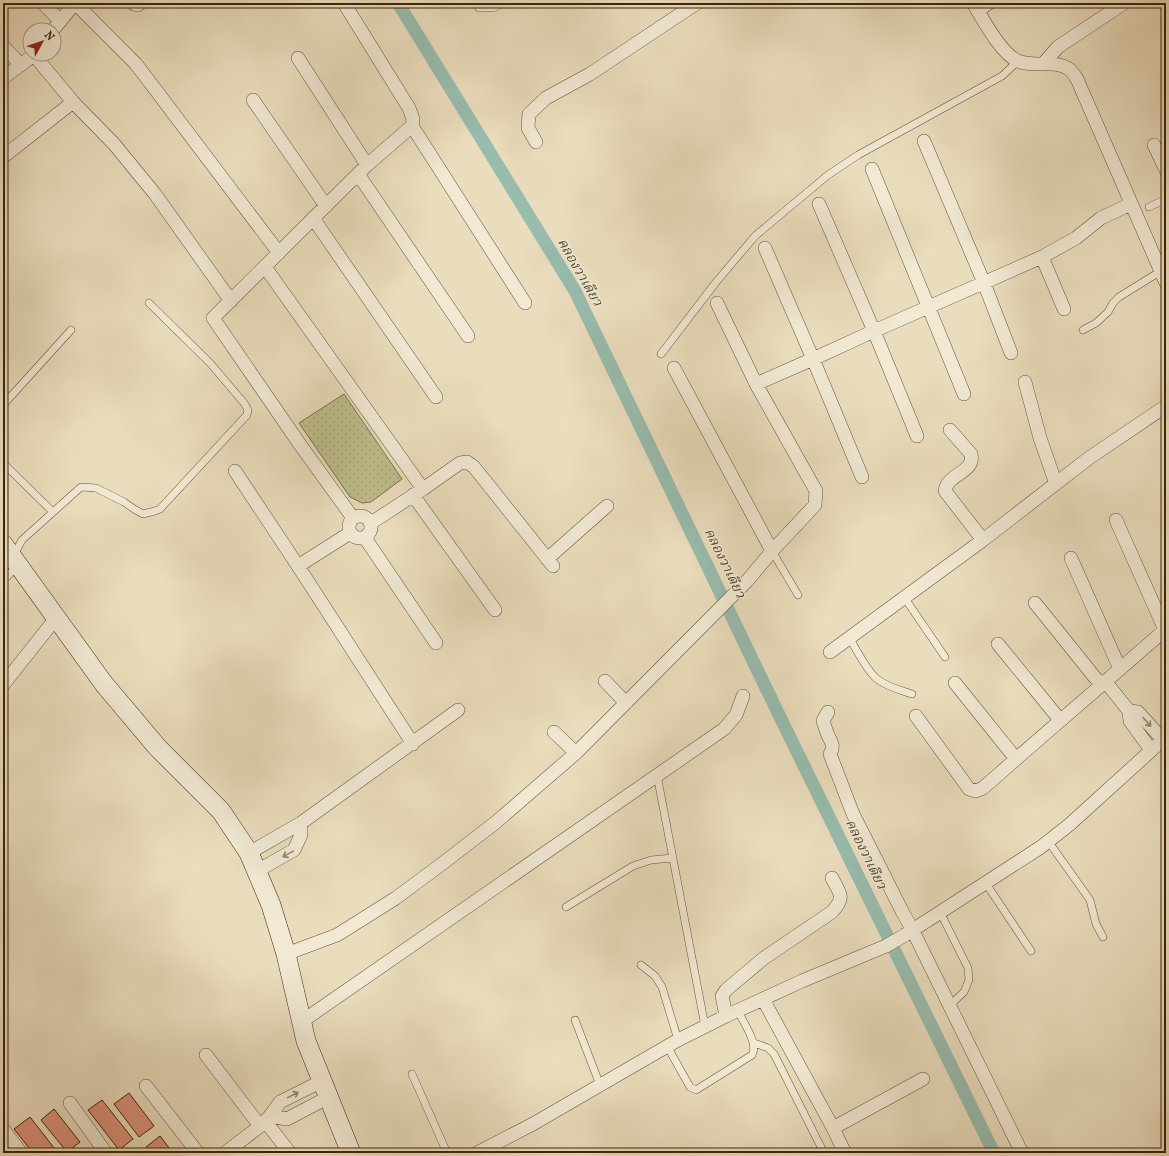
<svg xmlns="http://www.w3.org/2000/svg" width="1169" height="1156" viewBox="0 0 1169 1156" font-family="'IM FELL French Canon','Noto Serif Thai',serif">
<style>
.park{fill:url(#park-dots);stroke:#7d724a}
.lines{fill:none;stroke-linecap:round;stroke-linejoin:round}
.canal{stroke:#98bcae;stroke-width:13}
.building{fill:#db917a;stroke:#3c2409}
.lane-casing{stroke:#685236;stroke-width:8}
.street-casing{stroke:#685236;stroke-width:14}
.secondary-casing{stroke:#3c2409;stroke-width:20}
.lane{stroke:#f1e9d4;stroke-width:7}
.street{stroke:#f1e9d4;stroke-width:13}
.secondary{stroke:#f1e9d4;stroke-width:19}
.oneway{stroke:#96866e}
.labels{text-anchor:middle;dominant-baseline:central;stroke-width:3;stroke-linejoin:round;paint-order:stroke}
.water-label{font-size:14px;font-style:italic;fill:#534a32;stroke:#f1e9d4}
</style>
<defs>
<pattern id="park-dots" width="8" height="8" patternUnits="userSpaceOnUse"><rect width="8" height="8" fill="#bebf8c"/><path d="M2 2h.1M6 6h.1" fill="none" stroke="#a4a477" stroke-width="1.8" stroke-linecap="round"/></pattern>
</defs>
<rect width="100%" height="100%" fill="#eaddbd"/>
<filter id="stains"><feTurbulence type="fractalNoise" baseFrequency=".005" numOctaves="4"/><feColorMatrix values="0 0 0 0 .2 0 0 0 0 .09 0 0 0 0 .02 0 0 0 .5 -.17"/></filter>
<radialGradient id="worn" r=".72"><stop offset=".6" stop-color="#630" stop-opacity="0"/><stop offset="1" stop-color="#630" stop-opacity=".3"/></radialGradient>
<!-- park -->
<path class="park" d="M 344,394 L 402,479 L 371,502 L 362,503 L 350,497 L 299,423 Z"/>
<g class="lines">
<!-- canal -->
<path class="canal" d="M 398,3 L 575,291 L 781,719 L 994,1153"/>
</g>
<!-- building -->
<path class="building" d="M 129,1093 L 154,1126 L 139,1137 L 114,1104 Z
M 102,1100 L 133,1139 L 119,1150 L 88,1110 Z
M 54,1109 L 80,1142 L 67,1152 L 41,1120 Z
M 30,1117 L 58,1153 L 33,1153 L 14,1129 Z
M 160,1136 L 173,1153 L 150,1153 L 146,1147 Z"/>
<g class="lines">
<!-- lane casing -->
<g class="lane-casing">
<path id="lane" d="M 479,8 L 493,8 L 503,3
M 980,13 L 994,3
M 1149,207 L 1166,199
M 1083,330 L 1096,323 L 1108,312 L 1113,303 L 1119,297 L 1161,271
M 661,354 L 717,281 L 755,236 L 828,175 L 858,155 L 1002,76 L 1018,61
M 3,405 L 71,330
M 3,463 L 53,512
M 772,551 L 798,595
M 14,555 L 22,540 L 81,487 L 96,488 L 124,502 L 134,509 L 143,514 L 155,511 L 160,509 L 247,415 L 248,410 L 244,403 L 210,363 L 149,303
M 3,581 L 18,565
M 904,597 L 945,657
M 849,637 C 856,649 867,671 877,679 C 887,687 900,690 912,694
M 657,775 L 705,1026
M 1048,841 L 1090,900 L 1096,924 L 1103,937
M 985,882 L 1031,951
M 566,907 L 633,866 L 651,860 L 673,858
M 940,912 L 968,968 L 969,980 L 964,992 L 950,1005
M 641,965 L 655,976 L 662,987 L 678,1040
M 575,1020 L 600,1085
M 754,1043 L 768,1048 L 774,1054 L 824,1153
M 667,1046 L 690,1087 L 696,1090 L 752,1055 C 759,1044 743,1022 738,1011
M 412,1074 L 447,1153"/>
</g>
<!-- street casing -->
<g class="street-casing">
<path id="street" d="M 43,3 L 60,21
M 75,3 L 136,64 L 279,253
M 133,3 L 134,4 L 138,5 L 140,3
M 344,3 L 409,108 L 413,119 L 412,126 L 367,165 L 213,318 L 301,446 L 353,518
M 973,3 C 983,19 1001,54 1018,61 C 1034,68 1054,59 1069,69 C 1072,71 1075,76 1077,79 L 1166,283
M 53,30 L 75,3
M 3,46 L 21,65
M 34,55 L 73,102 L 114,144 L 155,194 L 231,301
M 298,58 L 367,165
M 1043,64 L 1058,47 L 1124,3
M 3,78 L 35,54
M 253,100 L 326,206
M 412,126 L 525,303
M 924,141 L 984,283 L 1011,353
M 536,142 L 528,128 L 529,114 L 546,98 L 590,74 L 697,3
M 1154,145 L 1166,170
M 3,157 L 73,102
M 872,169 L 964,394
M 358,174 L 468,336
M 819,204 L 874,331 L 917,436
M 313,218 L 436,397
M 765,248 L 813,359 L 862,477
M 1042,257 L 1064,309
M 265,267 L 423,489
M 674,368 L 772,551
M 1025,382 L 1040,438 L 1056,484
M 756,384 L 813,359 L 874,331 L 1042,257 L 1076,238 L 1101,218 L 1131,204
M 950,430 L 971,454 C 975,471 953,473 947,485 C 946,485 945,491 945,491 L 983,540
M 235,471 L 298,566 L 413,744
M 413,495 L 495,610
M349 527a11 11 0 1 1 22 0a11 11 0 1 1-22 0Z
M 1116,520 L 1165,630
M 371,523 L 423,489 L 460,463 L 467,462 L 474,467 L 553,566
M 365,538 L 436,643
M 1071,558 L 1120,669
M 547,559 L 607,506
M 298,566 L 350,533
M 1035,603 L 1101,685
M 998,644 L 1060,720
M 830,652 L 983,540 L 1089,458 L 1166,406
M 605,681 L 626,703
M 1105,681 L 1129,711 L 1130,721 L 1151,750
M 955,683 L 1016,759
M 3,685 L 56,618
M 1129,711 L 1138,712 L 1163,740
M 828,712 L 823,721 C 825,726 826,731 828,735 C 831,742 835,746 830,754 L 853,814 L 902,911 L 913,931 L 1022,1153
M 916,716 L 969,789 L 976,791 L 983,788 L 1016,759 L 1166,629
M 554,732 L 576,753
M 249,853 L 301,823 L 458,710
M 257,871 L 294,850 L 301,835 L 301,823
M 286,954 L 337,935 L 396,898 L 443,863 L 495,823 L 576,753 L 747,581 L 772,551 L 815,505 L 816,491 L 756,384 L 717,303
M 763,999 L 833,1128 L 923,1079
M 726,1016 L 722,996 L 726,990 L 764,958 L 832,912 C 846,897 840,894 832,878
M 301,1022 L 724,729 L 736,715 L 743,696
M 206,1055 L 260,1126
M 146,1086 L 198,1153
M 70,1103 L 106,1153
M 270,1116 L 287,1119 L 329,1097
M 265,1121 L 290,1153
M 833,1128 L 845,1153
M 3,1129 L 21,1153
M 225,1153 L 260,1126 L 270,1116 L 280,1102 L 322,1081
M 477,1153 L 533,1124 L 678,1040 L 726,1016 L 802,981 L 886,946 L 905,935 L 1041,847 L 1069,825 L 1166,737"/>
</g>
<!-- secondary casing -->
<g class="secondary-casing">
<path id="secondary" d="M 3,544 L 104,684 L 158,748 L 221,811 L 249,853 L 271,905 L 286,954 L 306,1041 L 351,1153"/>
</g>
<!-- lane -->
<use href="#lane" class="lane"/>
<!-- street -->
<use href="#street" class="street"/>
<!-- secondary -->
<use href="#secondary" class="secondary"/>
</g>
<!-- one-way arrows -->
<defs><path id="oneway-shaft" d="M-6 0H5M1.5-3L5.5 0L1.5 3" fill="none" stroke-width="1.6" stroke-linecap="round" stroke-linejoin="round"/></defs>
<g class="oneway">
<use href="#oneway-shaft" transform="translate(1147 722) rotate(49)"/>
<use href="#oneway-shaft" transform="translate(288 854) rotate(151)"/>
<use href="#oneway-shaft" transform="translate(293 1095) rotate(-26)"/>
</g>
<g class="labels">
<!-- water labels -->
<g class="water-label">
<text transform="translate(580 272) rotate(60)">คลองวาเดียว</text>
<text transform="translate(725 563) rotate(64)">คลองวาเดียว</text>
<text transform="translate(866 854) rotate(64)">คลองวาเดียว</text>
</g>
</g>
<!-- margin -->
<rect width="1169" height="1156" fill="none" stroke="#eaddbd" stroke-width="16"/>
<rect x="4" y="4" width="1161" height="1148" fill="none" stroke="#3c2409" stroke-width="2"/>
<rect x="8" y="8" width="1153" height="1140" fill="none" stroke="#3c2409"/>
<!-- north arrow -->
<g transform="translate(42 42) rotate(50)"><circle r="19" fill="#f1e9d4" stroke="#a99a83"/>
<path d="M0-3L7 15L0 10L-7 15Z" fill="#8f2418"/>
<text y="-6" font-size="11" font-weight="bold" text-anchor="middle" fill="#3c2409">N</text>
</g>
<rect width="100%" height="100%" filter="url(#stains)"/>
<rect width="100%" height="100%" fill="url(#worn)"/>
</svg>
